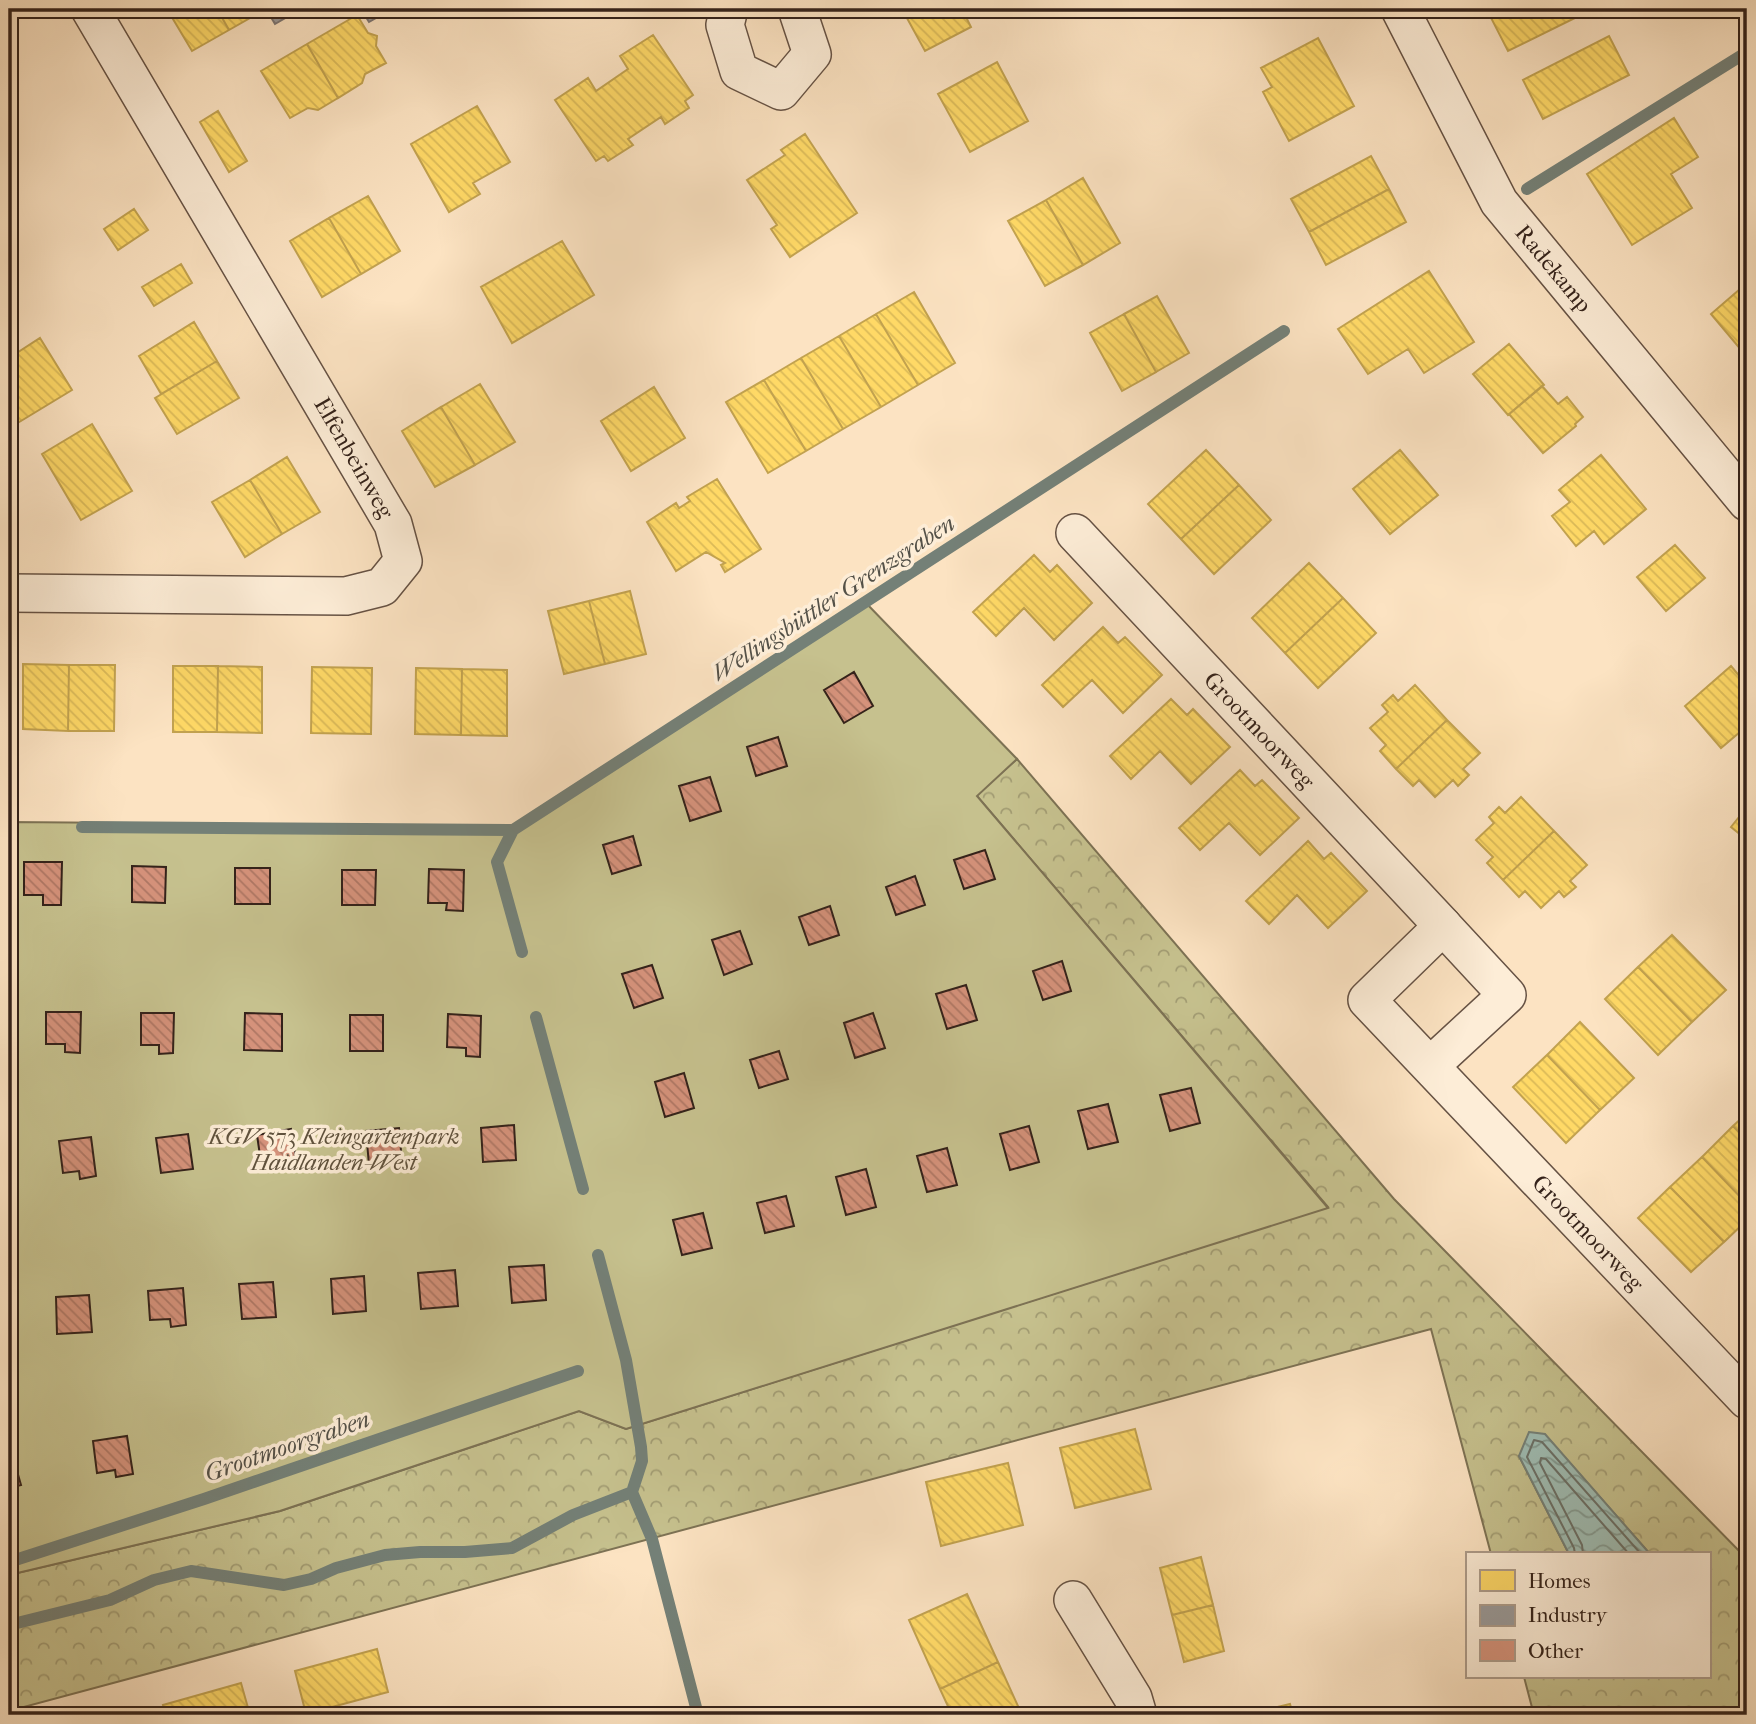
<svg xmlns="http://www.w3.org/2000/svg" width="1756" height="1724" viewBox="0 0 1756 1724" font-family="'IM FELL French Canon',serif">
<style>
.park{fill:url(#park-crowns);stroke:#7d7254;stroke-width:2}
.garden{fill:#c6c18e;stroke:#7d7254;stroke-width:2}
.water{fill:url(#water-waves);stroke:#748077;stroke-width:2}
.homes{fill:url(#homes-back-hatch);stroke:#c2a24f;stroke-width:2}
.industry{fill:url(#industry-back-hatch);stroke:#7b7573;stroke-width:2}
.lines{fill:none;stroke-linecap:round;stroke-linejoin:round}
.shore{stroke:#6a7068;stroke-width:2}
.stream{stroke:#748077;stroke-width:12}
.building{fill:url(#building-back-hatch);stroke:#34221a;stroke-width:2}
.street-casing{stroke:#665244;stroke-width:40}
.street{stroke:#fdedd7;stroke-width:37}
.labels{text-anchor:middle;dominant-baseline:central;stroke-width:7;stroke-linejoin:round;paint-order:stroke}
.street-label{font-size:23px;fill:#34221a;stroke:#fdedd7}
.park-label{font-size:23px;font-style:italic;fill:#60523d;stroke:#fdedd7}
.water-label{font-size:24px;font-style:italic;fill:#545148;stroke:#fdedd7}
</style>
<defs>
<pattern id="park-crowns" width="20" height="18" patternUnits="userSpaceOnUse" patternTransform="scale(1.75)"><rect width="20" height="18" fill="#c6c18e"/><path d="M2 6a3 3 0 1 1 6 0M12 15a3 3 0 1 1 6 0" fill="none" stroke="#a29c73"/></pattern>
<pattern id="water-waves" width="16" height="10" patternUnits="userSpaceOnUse" patternTransform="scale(1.75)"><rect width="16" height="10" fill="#9fbeb5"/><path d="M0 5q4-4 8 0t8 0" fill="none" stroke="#829a92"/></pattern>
<pattern id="homes-back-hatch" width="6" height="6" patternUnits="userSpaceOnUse" patternTransform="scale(1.75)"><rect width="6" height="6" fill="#ffd966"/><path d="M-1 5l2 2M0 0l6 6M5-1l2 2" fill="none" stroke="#dbba58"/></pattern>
<pattern id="industry-back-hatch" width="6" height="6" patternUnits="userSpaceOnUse" patternTransform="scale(1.75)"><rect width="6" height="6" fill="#999"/><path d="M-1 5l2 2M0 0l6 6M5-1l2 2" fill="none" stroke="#7e7c7c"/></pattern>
<pattern id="building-back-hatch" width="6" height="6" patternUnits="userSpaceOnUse" patternTransform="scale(1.75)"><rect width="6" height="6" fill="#d5927b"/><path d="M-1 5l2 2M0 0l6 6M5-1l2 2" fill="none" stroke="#ae7764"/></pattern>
</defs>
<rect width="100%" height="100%" fill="#fce3c2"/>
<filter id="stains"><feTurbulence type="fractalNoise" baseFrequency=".00286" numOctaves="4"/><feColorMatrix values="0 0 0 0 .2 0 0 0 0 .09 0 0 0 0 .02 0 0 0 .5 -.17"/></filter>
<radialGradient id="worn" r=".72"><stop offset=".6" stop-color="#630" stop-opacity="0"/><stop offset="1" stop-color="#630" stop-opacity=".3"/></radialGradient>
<!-- park -->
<path class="park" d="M 1017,759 L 1394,1199 L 1747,1559 L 1747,1715 L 1534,1715 L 1524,1677 L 1709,1677 L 1709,1554 L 1650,1554 L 1545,1435 L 1519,1456 L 1569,1554 L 1491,1554 L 1431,1329 L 9,1711 L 9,1575 L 280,1511 L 579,1411 L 626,1429 L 1328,1207 L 976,795 Z"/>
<!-- garden -->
<path class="garden" d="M 865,602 L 1017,759 L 977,796 L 1328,1208 L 626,1429 L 579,1411 L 280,1511 L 9,1575 L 9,822 L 514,826 Z"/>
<!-- water -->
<path class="water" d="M 1529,1432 L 1545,1434 L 1650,1554 L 1569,1554 L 1519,1456 Z"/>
<!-- homes -->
<path class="homes" d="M 167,9 L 217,9 L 229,30 L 192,51 Z
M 217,9 L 266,9 L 229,30 Z
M 902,9 L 962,9 L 971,27 L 925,51 Z
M 1216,9 L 1240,9 L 1221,18 Z
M 1493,9 L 1593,9 L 1508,51 L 1488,12 Z
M 357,15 L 368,33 L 377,36 L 376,46 L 386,63 L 365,74 L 362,83 L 338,98 L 307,44 Z
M 653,35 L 693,95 L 685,101 L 689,108 L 665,124 L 661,117 L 628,139 L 633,145 L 608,161 L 604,156 L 596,161 L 555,100 L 588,78 L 596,91 L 628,69 L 620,56 Z
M 1609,36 L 1629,75 L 1543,119 L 1523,80 Z
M 1318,38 L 1354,106 L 1289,141 L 1263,92 L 1272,87 L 1261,68 Z
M 307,44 L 338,98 L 318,110 L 308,108 L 290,118 L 261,71 Z
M 997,62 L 1028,121 L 970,152 L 938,94 Z
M 477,106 L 510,162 L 473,183 L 480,194 L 449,212 L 411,144 Z
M 218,111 L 247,161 L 229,172 L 200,122 Z
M 1674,118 L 1698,157 L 1671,174 L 1692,208 L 1632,245 L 1587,174 Z
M 805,134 L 857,213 L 790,257 L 771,229 L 777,225 L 747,180 L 785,155 L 781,150 Z
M 1371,156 L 1389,189 L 1309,232 L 1291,199 Z
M 1083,178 L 1120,243 L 1083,265 L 1046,200 Z
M 1389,189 L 1406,222 L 1326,265 L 1309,232 Z
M 368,196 L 400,251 L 361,274 L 329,218 Z
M 1046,200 L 1083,265 L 1045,286 L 1008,221 Z
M 134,209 L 148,230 L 118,250 L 104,229 Z
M 329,218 L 361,274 L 322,297 L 290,241 Z
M 562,241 L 594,295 L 512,343 L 481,287 Z
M 181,264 L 192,283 L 154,306 L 142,287 Z
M 1429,271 L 1474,342 L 1424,373 L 1408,349 L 1368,374 L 1338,329 Z
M 1747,283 L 1747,357 L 1711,314 Z
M 914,292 L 955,363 L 918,385 L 876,314 Z
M 1157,296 L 1189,353 L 1156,372 L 1124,314 Z
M 876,314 L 918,385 L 881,407 L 839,336 Z
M 1124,314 L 1156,372 L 1122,391 L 1090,333 Z
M 194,322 L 217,361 L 161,394 L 139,356 Z
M 839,336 L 881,407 L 843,429 L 801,358 Z
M 40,338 L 72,390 L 16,424 L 9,413 L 9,358 Z
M 1509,344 L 1544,385 L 1508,415 L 1473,374 Z
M 801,358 L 843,429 L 806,451 L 764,380 Z
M 217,361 L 239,398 L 177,434 L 155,398 Z
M 764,380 L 806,451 L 768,473 L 726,402 Z
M 480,384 L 515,442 L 475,465 L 441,407 Z
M 1542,386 L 1558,404 L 1567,397 L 1583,417 L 1575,424 L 1576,426 L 1543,453 L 1509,414 Z
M 654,387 L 685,438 L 631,471 L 601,421 Z
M 441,407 L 475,465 L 435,487 L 402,431 Z
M 92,424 L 132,491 L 81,520 L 42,454 Z
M 1206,450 L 1239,485 L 1181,539 L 1148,504 Z
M 1400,450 L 1438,495 L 1390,534 L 1353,489 Z
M 1601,455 L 1646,509 L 1604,544 L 1594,531 L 1576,546 L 1552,516 L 1570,502 L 1559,490 Z
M 287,457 L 320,512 L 282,534 L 250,480 Z
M 717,479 L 761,549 L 725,572 L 721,565 L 725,563 L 706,552 L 676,571 L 647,522 L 676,503 L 679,508 L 690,501 L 687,497 Z
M 250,480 L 282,534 L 245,557 L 212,502 Z
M 1239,485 L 1271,520 L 1214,574 L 1181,539 Z
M 1675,545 L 1705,578 L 1666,611 L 1637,577 Z
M 1034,555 L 1050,572 L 1057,565 L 1092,603 L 1054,640 L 1024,608 L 996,636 L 973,612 Z
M 1309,563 L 1343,598 L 1285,653 L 1252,618 Z
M 630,591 L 646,654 L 605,664 L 589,601 Z
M 1343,598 L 1376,633 L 1318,688 L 1285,653 Z
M 589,601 L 605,664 L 564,674 L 548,611 Z
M 1103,627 L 1118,643 L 1125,637 L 1162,675 L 1123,713 L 1092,680 L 1063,707 L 1042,685 Z
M 23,664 L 69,665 L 68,731 L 23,729 Z
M 69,665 L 115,665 L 114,731 L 68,731 Z
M 173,666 L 218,666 L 217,732 L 173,732 Z
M 218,666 L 262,667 L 262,733 L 217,732 Z
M 1731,666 L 1747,685 L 1747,726 L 1721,748 L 1685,706 Z
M 312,667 L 372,668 L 371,734 L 311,733 Z
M 416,668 L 462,669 L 461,735 L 415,734 Z
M 462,669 L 507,670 L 507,736 L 461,735 Z
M 1415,685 L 1447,720 L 1396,769 L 1380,751 L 1386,745 L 1370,728 L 1388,712 L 1382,705 L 1393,695 L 1398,701 Z
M 1171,699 L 1187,715 L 1193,709 L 1230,747 L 1191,784 L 1160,751 L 1131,779 L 1110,756 Z
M 1447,720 L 1480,753 L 1463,769 L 1469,775 L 1458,786 L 1453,780 L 1435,797 L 1419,780 L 1413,786 L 1396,769 Z
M 1240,770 L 1255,786 L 1262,780 L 1299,818 L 1260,855 L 1229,823 L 1200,850 L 1179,828 Z
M 1521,797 L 1554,831 L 1503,880 L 1487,863 L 1493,857 L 1476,840 L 1494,823 L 1489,817 L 1499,807 L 1505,813 Z
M 1747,807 L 1747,840 L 1731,827 Z
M 1554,831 L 1587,865 L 1570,881 L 1576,887 L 1564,897 L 1559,891 L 1541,908 L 1525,891 L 1519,897 L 1503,880 Z
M 1308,841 L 1324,859 L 1331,853 L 1367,891 L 1328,928 L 1297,895 L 1269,924 L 1246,901 Z
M 1672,935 L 1726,990 L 1692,1022 L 1638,967 Z
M 1638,967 L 1692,1022 L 1658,1055 L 1605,999 Z
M 1580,1022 L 1634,1078 L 1600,1110 L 1547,1055 Z
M 1547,1055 L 1600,1110 L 1566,1143 L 1513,1087 Z
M 1747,1113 L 1747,1141 L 1733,1126 Z
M 1733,1126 L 1747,1141 L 1747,1204 L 1702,1157 Z
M 1702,1157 L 1747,1204 L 1747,1220 L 1724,1242 L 1670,1187 Z
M 1670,1187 L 1724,1242 L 1691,1272 L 1638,1218 Z
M 1135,1429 L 1151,1489 L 1075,1508 L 1060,1448 Z
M 1008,1463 L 1023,1525 L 941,1546 L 926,1482 Z
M 1201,1557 L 1213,1605 L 1172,1615 L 1160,1568 Z
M 967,1594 L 998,1662 L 940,1689 L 909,1620 Z
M 1213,1605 L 1224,1651 L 1184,1662 L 1172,1615 Z
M 377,1649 L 388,1692 L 306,1714 L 295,1671 Z
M 998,1662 L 1022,1715 L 952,1715 L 940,1689 Z
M 241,1683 L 250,1715 L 166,1715 L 163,1705 Z
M 1290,1704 L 1293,1715 L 1245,1715 Z"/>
<!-- industry -->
<path class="industry" d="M 266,9 L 301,9 L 275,24 Z
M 361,9 L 392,9 L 369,22 Z"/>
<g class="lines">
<!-- shore -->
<path class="shore" d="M 1575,1554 L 1574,1548 L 1527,1457 L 1534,1440 L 1542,1442 L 1641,1554
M 1583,1554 L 1582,1545 L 1540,1463 L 1541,1458 L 1546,1459 L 1629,1554"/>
<!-- stream -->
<path class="stream" d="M 1527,189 L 1747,52
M 82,827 L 513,830
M 522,952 L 497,862 L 513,830 L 1284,331
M 536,1017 L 583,1189
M 598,1255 L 626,1360 L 641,1447 L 642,1461 L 632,1492 L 652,1539 L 698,1715
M 9,1562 L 204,1499 L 578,1371
M 9,1625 L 110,1600 L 154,1580 L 191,1571 L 284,1585 L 311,1579 L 336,1568 L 385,1555 L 420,1552 L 465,1552 L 512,1548 L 573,1515 L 632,1492"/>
</g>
<!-- building -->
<path class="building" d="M 854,672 L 873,706 L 844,723 L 824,690 Z
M 778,737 L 787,766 L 756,776 L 747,747 Z
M 710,777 L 721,811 L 690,821 L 679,786 Z
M 633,836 L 641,865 L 612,874 L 603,845 Z
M 985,850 L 995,879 L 964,889 L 954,860 Z
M 24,862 L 62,862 L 61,905 L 43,905 L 43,895 L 24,895 Z
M 132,866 L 166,867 L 165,903 L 132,902 Z
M 235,868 L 270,868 L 270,904 L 235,904 Z
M 429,869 L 464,870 L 463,911 L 446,910 L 447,903 L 428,903 Z
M 342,870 L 376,870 L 375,905 L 342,905 Z
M 915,876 L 925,905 L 896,915 L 886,887 Z
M 830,906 L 839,935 L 809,945 L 799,917 Z
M 740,931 L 752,964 L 724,975 L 712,940 Z
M 1062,961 L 1071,991 L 1043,1000 L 1033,971 Z
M 652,965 L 663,998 L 634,1008 L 622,974 Z
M 966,985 L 977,1020 L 947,1029 L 936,994 Z
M 46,1012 L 81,1012 L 80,1053 L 65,1052 L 65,1044 L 46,1044 Z
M 141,1013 L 174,1013 L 173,1053 L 159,1054 L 159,1045 L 141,1045 Z
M 245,1013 L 282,1014 L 282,1051 L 244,1050 Z
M 873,1013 L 885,1048 L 855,1058 L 844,1023 Z
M 448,1014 L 481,1016 L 480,1057 L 466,1056 L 466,1048 L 447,1047 Z
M 350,1015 L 383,1015 L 383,1051 L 350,1051 Z
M 779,1051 L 788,1079 L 759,1088 L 750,1060 Z
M 684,1073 L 694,1108 L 665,1117 L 655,1082 Z
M 1191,1088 L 1200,1123 L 1170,1131 L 1160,1095 Z
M 1108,1104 L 1118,1142 L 1088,1149 L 1078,1111 Z
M 514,1125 L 516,1160 L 483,1162 L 481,1128 Z
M 1029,1126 L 1039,1162 L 1010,1170 L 1000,1134 Z
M 399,1128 L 402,1162 L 369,1165 L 366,1131 Z
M 291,1129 L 297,1164 L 262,1169 L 257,1135 Z
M 188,1134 L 193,1169 L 161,1173 L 156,1138 Z
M 91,1137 L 96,1176 L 80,1179 L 79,1171 L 63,1173 L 59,1141 Z
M 947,1148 L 957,1185 L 927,1192 L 917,1156 Z
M 866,1169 L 876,1207 L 846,1215 L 836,1177 Z
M 786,1196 L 794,1226 L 765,1233 L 757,1203 Z
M 703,1213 L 712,1248 L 682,1255 L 673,1220 Z
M 544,1265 L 546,1300 L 512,1303 L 509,1267 Z
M 455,1270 L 458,1306 L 421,1309 L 418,1273 Z
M 364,1276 L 366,1311 L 333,1314 L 331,1279 Z
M 273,1282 L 276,1317 L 242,1319 L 239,1284 Z
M 183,1288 L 186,1325 L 171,1327 L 170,1319 L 150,1320 L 148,1291 Z
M 89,1295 L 92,1332 L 57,1334 L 56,1297 Z
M 127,1436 L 133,1474 L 116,1477 L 115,1470 L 97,1473 L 93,1441 Z
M 9,1450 L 11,1450 L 21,1485 L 9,1488 Z"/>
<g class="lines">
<!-- street casing -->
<g class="street-casing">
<g id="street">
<path d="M 729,9 L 725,25 L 739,71 L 781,91 L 812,54 L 797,9"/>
<path id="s1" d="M 1400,9 L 1499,202 L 1747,502"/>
<path id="s2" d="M 1075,533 L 1443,926"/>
<path d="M 9,593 L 346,596 L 382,587 L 403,561 L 393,524 L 90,9"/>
<path id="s3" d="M 1430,1066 L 1507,995 L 1443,926 L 1367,1000 L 1747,1400"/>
<path d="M 1073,1600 L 1133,1698 L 1138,1715"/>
</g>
</g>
<!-- street -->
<use href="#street" class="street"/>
</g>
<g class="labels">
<!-- street labels -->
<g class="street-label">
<text stroke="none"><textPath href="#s1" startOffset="303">Radekamp</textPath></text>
<text transform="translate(354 458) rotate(60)">Elfenbeinweg</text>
<text stroke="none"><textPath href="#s2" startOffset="270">Grootmoorweg</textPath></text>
<text stroke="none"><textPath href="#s3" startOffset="626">Grootmoorweg</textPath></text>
</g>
<!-- park labels -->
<g class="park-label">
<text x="334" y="1136">KGV 573 Kleingartenpark<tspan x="334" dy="26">Haidlanden-West</tspan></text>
</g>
<!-- water labels -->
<g class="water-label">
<text transform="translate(833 598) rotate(-33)">Wellingsbüttler Grenzgraben</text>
<text transform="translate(287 1446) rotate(-19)">Grootmoorgraben</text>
</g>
</g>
<!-- margin -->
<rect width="1756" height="1724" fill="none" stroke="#fce3c2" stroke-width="35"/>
<rect x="10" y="10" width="1735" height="1703" fill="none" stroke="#34221a" stroke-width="3.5"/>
<rect x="18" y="18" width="1721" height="1689" fill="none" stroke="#34221a" stroke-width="2"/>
<!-- legend -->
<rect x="1466" y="1552" width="245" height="126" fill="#fdedd7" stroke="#ad9c8b" stroke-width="2"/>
<rect x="1480" y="1570" width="35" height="21" fill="#ffd966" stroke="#ad9c8b" stroke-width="2"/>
<text x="1528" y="1588" font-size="21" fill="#34221a">Homes</text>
<rect x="1480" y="1605" width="35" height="21" fill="#999999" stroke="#ad9c8b" stroke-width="2"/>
<text x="1528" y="1622" font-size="21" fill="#34221a">Industry</text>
<rect x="1480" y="1640" width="35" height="21" fill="#d5927b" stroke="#ad9c8b" stroke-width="2"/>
<text x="1528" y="1658" font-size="21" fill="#34221a">Other</text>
<rect width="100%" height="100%" filter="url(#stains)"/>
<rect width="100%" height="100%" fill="url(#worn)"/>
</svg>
